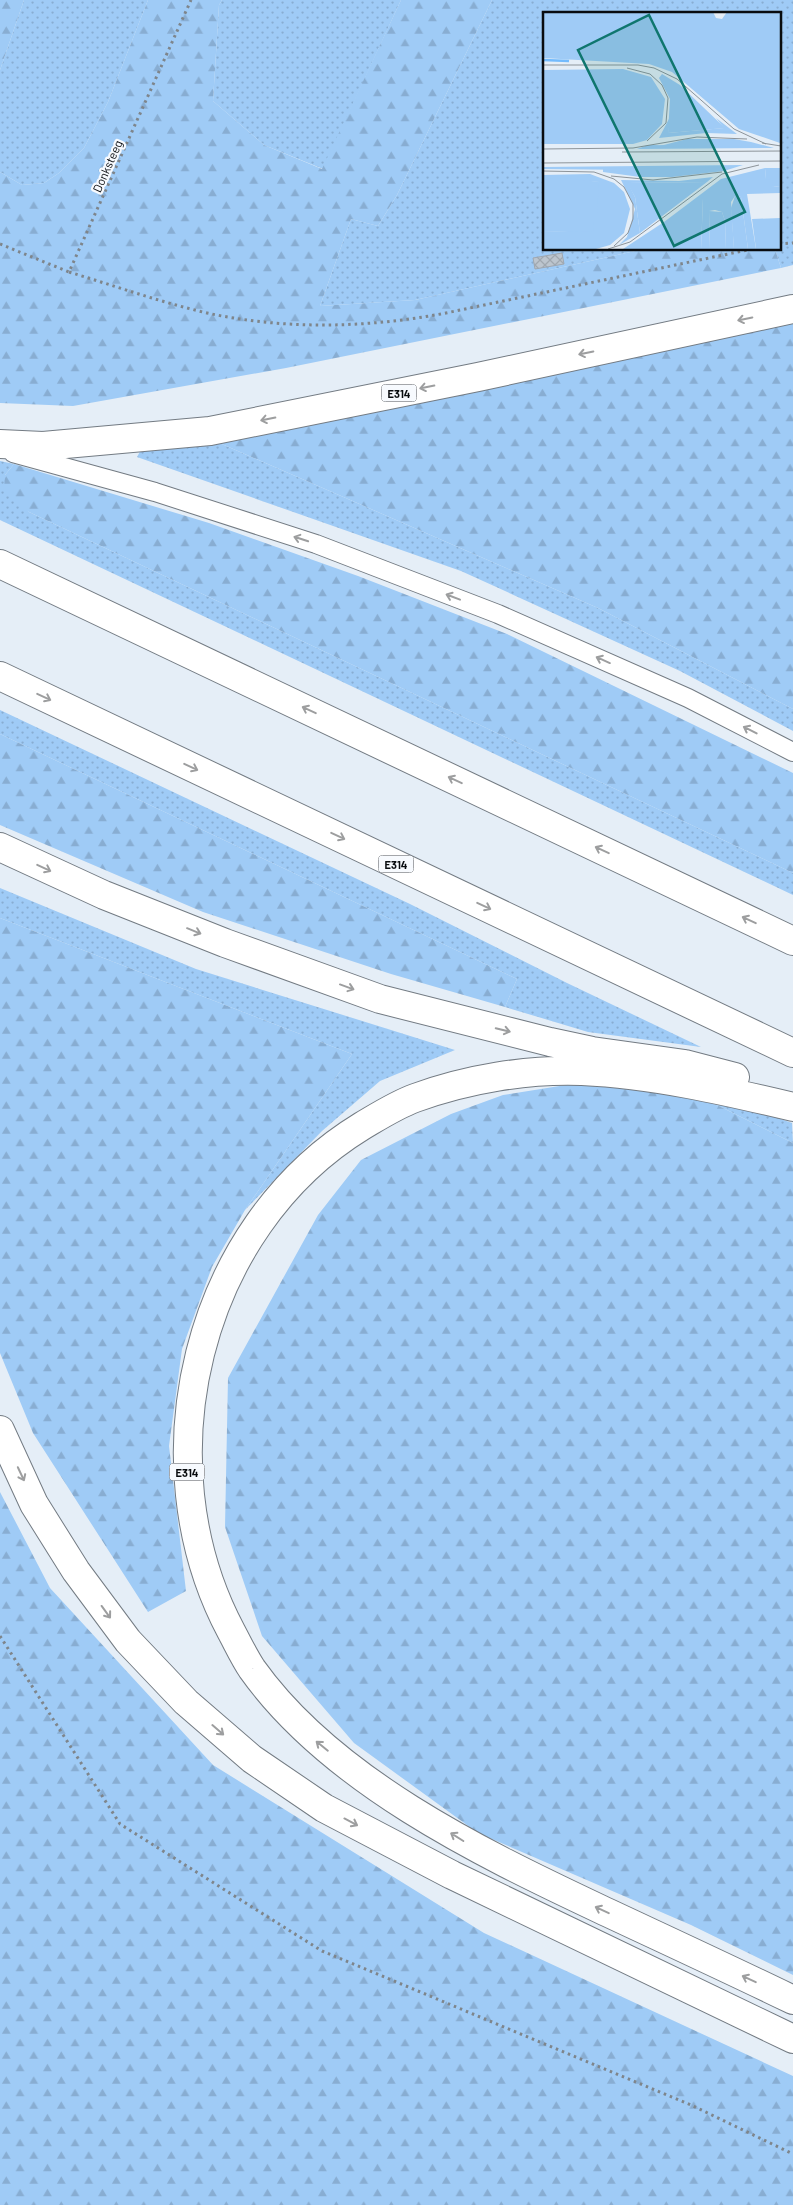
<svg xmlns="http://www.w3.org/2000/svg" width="793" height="2205" viewBox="0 0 793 2205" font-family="Barlow,sans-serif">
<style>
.grass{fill:url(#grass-dots)}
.forest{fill:url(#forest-firs)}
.building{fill:url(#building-cross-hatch);stroke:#9fa7b0}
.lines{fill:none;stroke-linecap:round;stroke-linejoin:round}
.lane-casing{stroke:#737b83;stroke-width:20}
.highway-casing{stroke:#737b83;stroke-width:30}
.path{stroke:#7e858b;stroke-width:3;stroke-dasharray:2.5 4;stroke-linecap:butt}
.lane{stroke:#fff;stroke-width:18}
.highway{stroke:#fff;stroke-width:28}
.oneway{stroke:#9d9e9f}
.labels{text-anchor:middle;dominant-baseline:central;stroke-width:4.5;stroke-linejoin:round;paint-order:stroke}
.shield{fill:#f7fafe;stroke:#505357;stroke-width:1}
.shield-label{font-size:11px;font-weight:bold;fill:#090c0f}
.street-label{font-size:12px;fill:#090c0f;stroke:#f7fafe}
.inset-river{fill:none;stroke:#73bbfd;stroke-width:2.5}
.inset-road{fill:none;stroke:#8d949a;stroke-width:1}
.view{fill:#0f766e;fill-opacity:0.15;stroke:#0f766e;stroke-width:2.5}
.inset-edge{fill:none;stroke:#090c0f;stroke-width:2.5}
</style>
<defs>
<pattern id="grass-dots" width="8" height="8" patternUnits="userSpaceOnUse" patternTransform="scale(1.25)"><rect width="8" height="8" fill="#9fcbf6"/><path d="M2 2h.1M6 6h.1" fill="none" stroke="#88add2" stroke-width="1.8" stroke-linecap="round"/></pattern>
<pattern id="forest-firs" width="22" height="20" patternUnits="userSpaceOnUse" patternTransform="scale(1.25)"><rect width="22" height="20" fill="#9fcbf6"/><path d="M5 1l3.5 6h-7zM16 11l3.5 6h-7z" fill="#88add2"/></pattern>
<pattern id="building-cross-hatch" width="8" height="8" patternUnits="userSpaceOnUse" patternTransform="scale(1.25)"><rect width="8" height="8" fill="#bcc5ce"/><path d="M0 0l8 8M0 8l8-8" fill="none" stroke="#a0a8b0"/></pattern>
</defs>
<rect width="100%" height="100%" fill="#e5eef7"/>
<!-- grass -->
<path class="grass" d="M 24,0 L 148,0 L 108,102 L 84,148 L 59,173 L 44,183 L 22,185 L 0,172 L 0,70 Z
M 222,0 L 401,0 L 323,169 L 264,145 L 213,101 L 219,5 Z
M 492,0 L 793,0 L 793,265 L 781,268 L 775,249 L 779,249 L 779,14 L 544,14 L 544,249 L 644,249 L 415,300 L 320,306 L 351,219 L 378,226 L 397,195 Z
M 215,441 L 598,608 L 793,709 L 793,731 L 680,671 L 461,571 L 137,457 L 142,448 Z
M 0,461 L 14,464 L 5,475 L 29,512 L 793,873 L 793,895 L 0,520 Z
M 0,710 L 410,904 L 567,983 L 701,1047 L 588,1032 L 505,1007 L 517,979 L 0,734 Z
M 0,888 L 196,969 L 455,1050 L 380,1081 L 322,1131 L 245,1210 L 352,1054 L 0,918 Z
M 663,1087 L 718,1097 L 792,1123 L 793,1143 L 719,1106 Z"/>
<!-- forest -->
<path class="forest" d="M 0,0 L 24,0 L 0,70 Z
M 148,0 L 222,0 L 219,5 L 213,101 L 264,145 L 322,169 L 401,0 L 492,0 L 397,195 L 378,226 L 351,219 L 320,306 L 415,300 L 644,249 L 775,249 L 781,268 L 286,368 L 73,406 L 0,403 L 0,172 L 22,185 L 44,183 L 59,173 L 84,148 L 108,102 Z
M 793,320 L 793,709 L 598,608 L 215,441 Z
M 14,464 L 209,523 L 358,576 L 507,634 L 793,773 L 793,873 L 29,512 L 4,489 L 5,475 Z
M 0,734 L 517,979 L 505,1007 L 391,974 L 203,912 L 0,825 Z
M 0,918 L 352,1054 L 245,1210 L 212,1267 L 182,1349 L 169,1446 L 186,1591 L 148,1612 L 33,1433 L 0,1353 Z
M 572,1084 L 663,1087 L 719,1106 L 793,1143 L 793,1975 L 691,1925 L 478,1833 L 354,1743 L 262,1636 L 225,1527 L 228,1378 L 318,1215 L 361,1160 L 451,1114 L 503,1095 Z
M 0,1492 L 50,1588 L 213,1765 L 484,1933 L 793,2076 L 793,2205 L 0,2205 Z"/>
<!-- building -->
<path class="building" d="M 562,253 L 564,264 L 535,269 L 533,258 Z"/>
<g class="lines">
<!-- lane casing -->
<g class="lane-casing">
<path id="lane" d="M 13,453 L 155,492 L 316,544 L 498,614 L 688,698 L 793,752"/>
</g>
<!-- highway casing -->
<g class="highway-casing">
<path id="highway" d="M 0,444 L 43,446 L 210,431 L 478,377 L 793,309
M 0,564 L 793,941
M 0,676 L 793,1053
M 0,847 L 104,895 L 225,943 L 380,999 L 550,1042 L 592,1051 L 685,1064 L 735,1077
M 793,1107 C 726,1091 652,1074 582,1071 C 527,1069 467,1079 415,1098 C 396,1105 379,1116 362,1126 C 195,1228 141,1462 231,1631 C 238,1644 244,1657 252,1669 C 331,1780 479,1852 600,1909 C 664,1939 729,1969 793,2000
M 0,1430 L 34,1504 L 76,1571 L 128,1641 L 186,1702 L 252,1759 L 324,1808 L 452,1875 L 793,2039"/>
</g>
<!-- path -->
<path class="path" d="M 0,244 L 69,272 L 191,0
M 779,244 L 793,243
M 69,272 C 115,286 160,302 207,313 C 286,330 367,328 446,313 L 752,249
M 0,1636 L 120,1824 L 322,1951 L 691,2105 L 793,2154"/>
<!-- lane -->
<use href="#lane" class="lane"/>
<!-- highway -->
<use href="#highway" class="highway"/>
</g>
<!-- one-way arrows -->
<defs><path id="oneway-shaft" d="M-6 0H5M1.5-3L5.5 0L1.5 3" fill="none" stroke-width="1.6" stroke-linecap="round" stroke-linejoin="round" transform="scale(1.25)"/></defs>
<g class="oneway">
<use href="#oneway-shaft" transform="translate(745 319) rotate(168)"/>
<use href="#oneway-shaft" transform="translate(586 353) rotate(168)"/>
<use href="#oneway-shaft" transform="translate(427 387) rotate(169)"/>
<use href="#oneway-shaft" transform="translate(268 419) rotate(169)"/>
<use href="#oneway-shaft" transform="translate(301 539) rotate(-162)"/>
<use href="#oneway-shaft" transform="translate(453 597) rotate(-159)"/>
<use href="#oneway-shaft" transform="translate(603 660) rotate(-156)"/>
<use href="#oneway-shaft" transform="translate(44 697) rotate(25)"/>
<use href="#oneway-shaft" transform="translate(309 710) rotate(-155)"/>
<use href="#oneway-shaft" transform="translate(750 730) rotate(-153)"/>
<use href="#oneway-shaft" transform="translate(191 767) rotate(25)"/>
<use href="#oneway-shaft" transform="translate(455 780) rotate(-155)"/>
<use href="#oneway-shaft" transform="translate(338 836) rotate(25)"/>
<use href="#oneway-shaft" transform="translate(602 850) rotate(-155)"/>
<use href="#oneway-shaft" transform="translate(44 868) rotate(25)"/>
<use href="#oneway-shaft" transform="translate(484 906) rotate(25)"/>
<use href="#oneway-shaft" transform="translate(749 920) rotate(-155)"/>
<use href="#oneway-shaft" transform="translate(194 931) rotate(22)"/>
<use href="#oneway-shaft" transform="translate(347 987) rotate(20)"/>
<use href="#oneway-shaft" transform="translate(503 1030) rotate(14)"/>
<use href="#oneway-shaft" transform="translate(21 1474) rotate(65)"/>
<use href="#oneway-shaft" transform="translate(106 1612) rotate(54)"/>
<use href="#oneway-shaft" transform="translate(218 1730) rotate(41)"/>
<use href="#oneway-shaft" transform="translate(322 1746) rotate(-141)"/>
<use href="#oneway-shaft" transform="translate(351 1822) rotate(28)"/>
<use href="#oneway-shaft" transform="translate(457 1837) rotate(-148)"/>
<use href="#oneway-shaft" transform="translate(602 1910) rotate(-155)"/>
<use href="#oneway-shaft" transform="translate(749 1979) rotate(-155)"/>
</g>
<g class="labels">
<!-- shield labels -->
<g class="shield">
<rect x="381.5" y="384.5" width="35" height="17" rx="4"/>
<rect x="378.5" y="855.5" width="35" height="17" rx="4"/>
<rect x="169.5" y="1463.5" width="35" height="17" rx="4"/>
</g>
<g class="shield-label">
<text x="399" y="393">E314</text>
<text x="396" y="864">E314</text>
<text x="187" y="1472">E314</text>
</g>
<!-- street labels -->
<g class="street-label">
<text transform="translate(107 166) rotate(-66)">Donksteeg</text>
</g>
</g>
<!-- overview -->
<g transform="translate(543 12)">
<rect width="238" height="238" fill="#e5eef7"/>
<path d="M 128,103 L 125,121 L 181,116 L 173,106 L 194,122 L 163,121 L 116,126 ZM 208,130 L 231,136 L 94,137 L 105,133 L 208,134 ZM 200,153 L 181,159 L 0,157 L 0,155 ZM 222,156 L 237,156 L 237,174 L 230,175 L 223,168 ZM 47,162 L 71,171 L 81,180 L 87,197 L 81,221 L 67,233 L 53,237 L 0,237 L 0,220 L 50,218 L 31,210 L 31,201 L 56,170 L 0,167 L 0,163 ZM 170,165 L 164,170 L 85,171 L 92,185 L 97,221 L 76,233 L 84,225 L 92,197 L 78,168 L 136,169 ZM 192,184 L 198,185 L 205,237 L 191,237 L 188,196 ZM 160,186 L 158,237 L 80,237 L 121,210 L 124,213 ZM 166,199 L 179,200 L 182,209 L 183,237 L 167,237 ZM 237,206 L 237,237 L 213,237 L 209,207 Z" fill="#9fcbf6"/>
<path d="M 0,0 L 170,0 L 173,6 L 179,7 L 184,0 L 237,0 L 237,131 L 196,117 L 129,60 L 106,52 L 0,46 ZM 80,57 L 108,65 L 122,87 L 119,112 L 104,128 L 90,132 L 0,132 L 0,58 ZM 119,62 L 137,73 L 182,116 L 125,121 L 127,87 L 116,66 ZM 144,127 L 191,127 L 208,130 L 208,134 L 113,135 ZM 177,155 L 181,159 L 129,165 L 97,165 L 60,160 L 60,157 ZM 222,156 L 223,167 L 229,168 L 230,175 L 237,174 L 237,181 L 204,182 L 213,237 L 205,237 L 198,185 L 192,184 L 188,190 L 191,237 L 183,237 L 182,209 L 179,200 L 172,198 L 166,199 L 167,237 L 158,237 L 160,187 L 124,214 L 121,210 L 178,167 ZM 25,166 L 56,170 L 54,202 L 31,202 L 31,210 L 51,210 L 50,219 L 0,220 L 0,167 ZM 164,170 L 97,221 L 92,185 L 84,171 Z" fill="#9fcbf6"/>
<path class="inset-river" d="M 0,48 L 26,49"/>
<path class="inset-road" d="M 0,53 L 95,53 L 111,56 L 134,67 L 191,117 L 223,132M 84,56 L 107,62 L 119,73 L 125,86 L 123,111 L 104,129M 219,131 L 238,134M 0,137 L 90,136 L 154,125 L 204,127M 79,140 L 238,139M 0,151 L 238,149M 0,159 L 51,160 L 71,167 L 81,175 L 90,192 L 90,207 L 85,221 L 71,234M 68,164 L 110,168 L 179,160M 65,237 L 87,230 L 179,162 L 216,153"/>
<path class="view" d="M 106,3 L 202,200 L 131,234 L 35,38 Z"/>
<rect width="238" height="238" class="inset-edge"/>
</g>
</svg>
